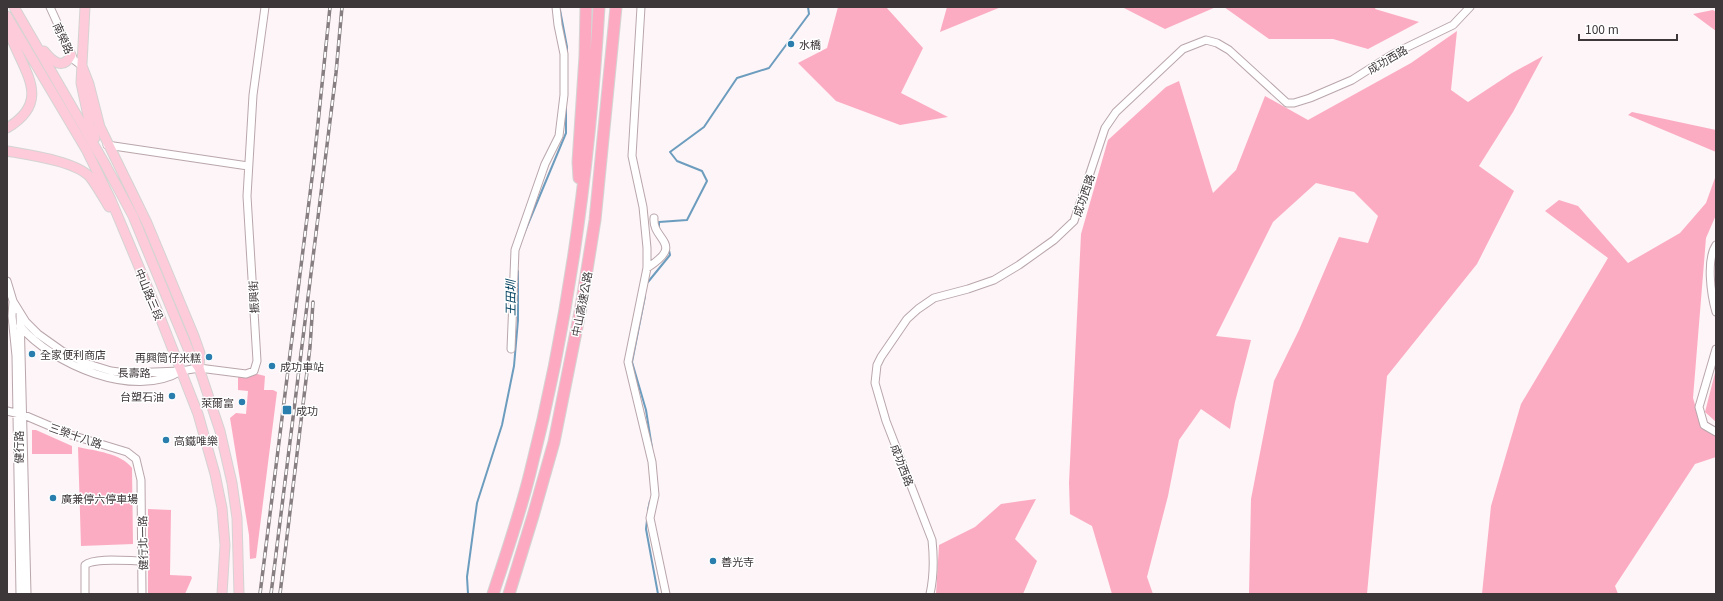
<svg xmlns="http://www.w3.org/2000/svg" width="1723" height="601" viewBox="0 0 1723 601" font-family="Georgia,'Noto Sans TC',serif">
<style>
.green{fill:#fbacc3}
.lines{fill:none;stroke-linecap:round;stroke-linejoin:round}
.stream{stroke:#6c9cbe;stroke-width:2}
.minor-casing{stroke:#b9a6ab;stroke-width:9}
.major-casing{stroke:#d5d3d3;stroke-width:11}
.highway-casing{stroke:#d5d3d3;stroke-width:13}
.minor{stroke:#fff;stroke-width:7}
.major{stroke:#fecbda;stroke-width:9}
.highway{stroke:#fda9c1;stroke-width:11}
.rail-casing{stroke:#867e80;stroke-width:3.5}
.rail{stroke:#fff;stroke-width:2;stroke-dasharray:6;stroke-linecap:butt}
.poi-dot{fill:#297eae;stroke:#fff;stroke-width:1.5}
.labels{text-anchor:middle;dominant-baseline:central;stroke-width:3;stroke-linejoin:round;paint-order:stroke}
.street-label{font-size:11px;fill:#3e3739;stroke:#fff}
.poi-label{font-size:11px;fill:#3e3739;stroke:#fff;text-anchor:start}
.water-label{font-size:12px;font-style:italic;fill:#044261;stroke:#fff}
</style>
<rect width="100%" height="100%" fill="#fdf5f7"/>
<!-- green -->
<path class="green" d="M 838,7 L 886,7 L 923,48 L 901,93 L 948,117 L 900,125 L 836,101 L 798,63 L 827,48 Z
M 947,7 L 1001,7 L 940,32 Z
M 1122,7 L 1216,7 L 1165,29 Z
M 1224,7 L 1376,7 L 1375,9 L 1419,22 L 1368,49 L 1333,39 L 1269,39 Z
M 1713,10 L 1716,12 L 1716,31 L 1693,14 Z
M 1457,31 L 1451,90 L 1468,102 L 1512,73 L 1543,56 L 1513,112 L 1479,166 L 1514,191 L 1477,264 L 1387,376 L 1367,594 L 1249,594 L 1251,499 L 1274,381 L 1299,330 L 1339,237 L 1368,243 L 1378,216 L 1354,192 L 1316,183 L 1273,222 L 1216,336 L 1251,340 L 1235,402 L 1230,429 L 1201,409 L 1179,440 L 1168,496 L 1147,577 L 1153,594 L 1112,594 L 1092,526 L 1070,514 L 1069,483 L 1081,234 L 1108,140 L 1166,87 L 1179,81 L 1213,193 L 1236,170 L 1265,96 L 1308,120 L 1411,63 Z
M 1632,112 L 1716,130 L 1716,152 L 1628,115 Z
M 1716,175 L 1716,215 L 1706,238 L 1693,398 L 1701,425 L 1716,432 L 1716,457 L 1695,464 L 1615,586 L 1618,594 L 1482,594 L 1491,506 L 1521,404 L 1608,258 L 1545,211 L 1559,200 L 1578,206 L 1628,263 L 1680,233 L 1706,203 Z
M 1716,369 L 1716,422 L 1705,412 Z
M 238,371 L 254,371 L 257,374 L 265,376 L 264,390 L 273,390 L 277,392 L 256,558 L 250,559 L 249,535 L 230,418 L 236,413 L 246,414 L 248,391 L 238,390 Z
M 32,430 L 36,430 L 72,446 L 72,454 L 32,454 Z
M 78,447 C 95,451 121,453 132,468 L 133,544 L 81,546 Z
M 1036,499 L 1015,539 L 1037,561 L 1023,594 L 936,594 L 939,545 L 975,527 L 1001,504 Z
M 148,509 L 171,510 L 170,575 L 191,576 L 192,578 L 185,594 L 148,594 Z"/>
<g class="lines">
<!-- stream -->
<path class="stream" d="M 560,10 L 567,47 L 567,54
M 659,227 L 659,222 L 687,220 L 707,181 L 702,171 L 677,161 L 670,152 L 704,127 L 737,78 L 769,68 L 809,14 L 808,7
M 523,236 L 566,133 L 566,103
M 648,282 L 670,255 L 667,241
M 645,296 L 632,362 L 646,410 L 652,448
M 656,483 L 656,474
M 648,510 L 650,501
M 647,520 L 646,529 L 658,594
M 468,594 L 467,577 L 477,503 L 502,425 L 514,366 L 518,320 L 518,271"/>
<!-- minor casing -->
<g class="minor-casing">
<path id="minor" d="M 50,7 L 74,60 L 82,66
M 641,7 L 632,156 L 643,207 L 647,248 L 647,268 L 628,362 L 652,462 L 655,495 L 650,518 L 666,594
M 107,145 L 248,166
M 1716,245 C 1706,260 1711,295 1716,312
M 647,268 C 686,243 652,241 654,218
M 7,281 L 13,301 L 26,322 L 38,334 L 62,351 L 85,363 L 111,371 L 127,373 L 181,371 L 199,368 L 246,374 L 254,371 L 257,361 L 247,196 L 253,95 L 265,7
M 13,301 L 12,316 L 16,356 L 20,594
M 20,313 L 27,594
M 20,326 C 52,364 134,400 181,371
M 511,349 L 515,250 L 545,164 L 559,136 L 564,95 L 564,54 L 558,25 L 556,7
M 1716,349 L 1699,407 L 1704,425 L 1716,432
M 7,411 L 24,415 L 71,435 L 127,452 L 136,459 L 141,480 L 142,594
M 85,594 L 85,565 C 94,557 129,561 142,561
M 930,594 C 934,576 934,559 932,540 L 886,421 L 875,383 L 877,365 L 881,357 L 907,319 L 918,309 L 934,298 L 968,289 L 994,280 L 1019,265 L 1054,240 L 1074,221 L 1105,128 L 1116,112 L 1183,49 L 1206,40 L 1217,43 L 1229,50 L 1287,103 L 1294,103 L 1310,98 L 1352,80 L 1393,54 L 1453,25 L 1470,7"/>
</g>
<!-- major casing -->
<g class="major-casing">
<path id="major" d="M 14,7 L 105,164 L 133,216 L 191,356 L 199,368 L 220,431 L 232,483 L 237,518 L 239,594
M 85,7 L 81,83 L 90,125 L 95,138
M 7,16 L 87,151 L 111,200 L 160,317 L 198,414 L 215,474 L 222,508 L 225,545 L 222,594
M 44,51 C 52,61 63,71 71,55
M 82,66 L 89,84 L 100,127 L 147,223 L 194,336 L 200,353 L 199,368
M 7,128 C 49,103 28,77 14,44 C 11,39 11,32 9,26
M 7,151 C 29,155 75,161 90,177 C 97,186 103,197 109,207"/>
</g>
<!-- highway casing -->
<g class="highway-casing">
<path id="highway" d="M 579,178 L 578,162 L 585,56 L 586,7
M 493,594 C 506,554 520,514 530,473 C 569,321 590,163 599,7
M 509,594 L 533,516 L 554,442 L 581,307 L 595,220 L 616,7"/>
</g>
<!-- minor -->
<use href="#minor" class="minor"/>
<!-- major -->
<use href="#major" class="major"/>
<!-- highway -->
<use href="#highway" class="highway"/>
<!-- rail casing -->
<g class="rail-casing">
<path id="rail" d="M 260,594 L 314,162 L 330,7
M 271,594 L 336,73 L 342,7
M 280,594 L 310,347 L 313,302"/>
</g>
<!-- rail -->
<use href="#rail" class="rail"/>
</g>
<!-- markers -->
<g class="poi-dot">
<circle cx="791" cy="44" r="4"/>
<circle cx="32" cy="354" r="4"/>
<circle cx="209" cy="357" r="4"/>
<circle cx="272" cy="366" r="4"/>
<circle cx="172" cy="396" r="4"/>
<circle cx="242" cy="402" r="4"/>
<rect x="282" y="405" width="10" height="10" rx="2"/>
<circle cx="166" cy="440" r="4"/>
<circle cx="53" cy="498" r="4"/>
<circle cx="713" cy="561" r="4"/>
</g>
<g class="labels">
<!-- street labels -->
<g class="street-label">
<text transform="translate(64 38) rotate(66)">南榮路</text>
<text transform="translate(1387 59) rotate(-30)">成功西路</text>
<text transform="translate(1083 195) rotate(-71)">成功西路</text>
<text transform="translate(150 294) rotate(67)">中山路三段</text>
<text transform="translate(253 297) rotate(-93)">振興街</text>
<text transform="translate(581 304) rotate(-79)">中山高速公路</text>
<text transform="translate(134 372) rotate(1)">長壽路</text>
<text transform="translate(76 435) rotate(19)">三榮十八路</text>
<text transform="translate(18 447) rotate(-90)">健行路</text>
<text transform="translate(903 465) rotate(69)">成功西路</text>
<text transform="translate(142 543) rotate(-91)">健行北一路</text>
</g>
<!-- poi labels -->
<g class="poi-label">
<text x="799" y="44">水橋</text>
<text x="40" y="354">全家便利商店</text>
<text x="201" y="357" text-anchor="end">再興筒仔米糕</text>
<text x="280" y="366">成功車站</text>
<text x="164" y="396" text-anchor="end">台塑石油</text>
<text x="234" y="402" text-anchor="end">萊爾富</text>
<text x="296" y="410">成功</text>
<text x="174" y="440">高鐵唯樂</text>
<text x="61" y="498">廣兼停六停車場</text>
<text x="721" y="561">善光寺</text>
</g>
<!-- water labels -->
<g class="water-label">
<text transform="translate(509 298) rotate(-90)">王田圳</text>
</g>
</g>
<!-- border -->
<rect width="1723" height="601" fill="none" stroke="#3e3739" stroke-width="16"/>
<!-- scale -->
<path d="M1579 34v6h98v-6" fill="none" stroke="#3e3739" stroke-width="2"/>
<text x="1585" y="34" font-size="12" fill="#3e3739" stroke="#ffffff" stroke-width="3" paint-order="stroke">100 m</text>
</svg>
